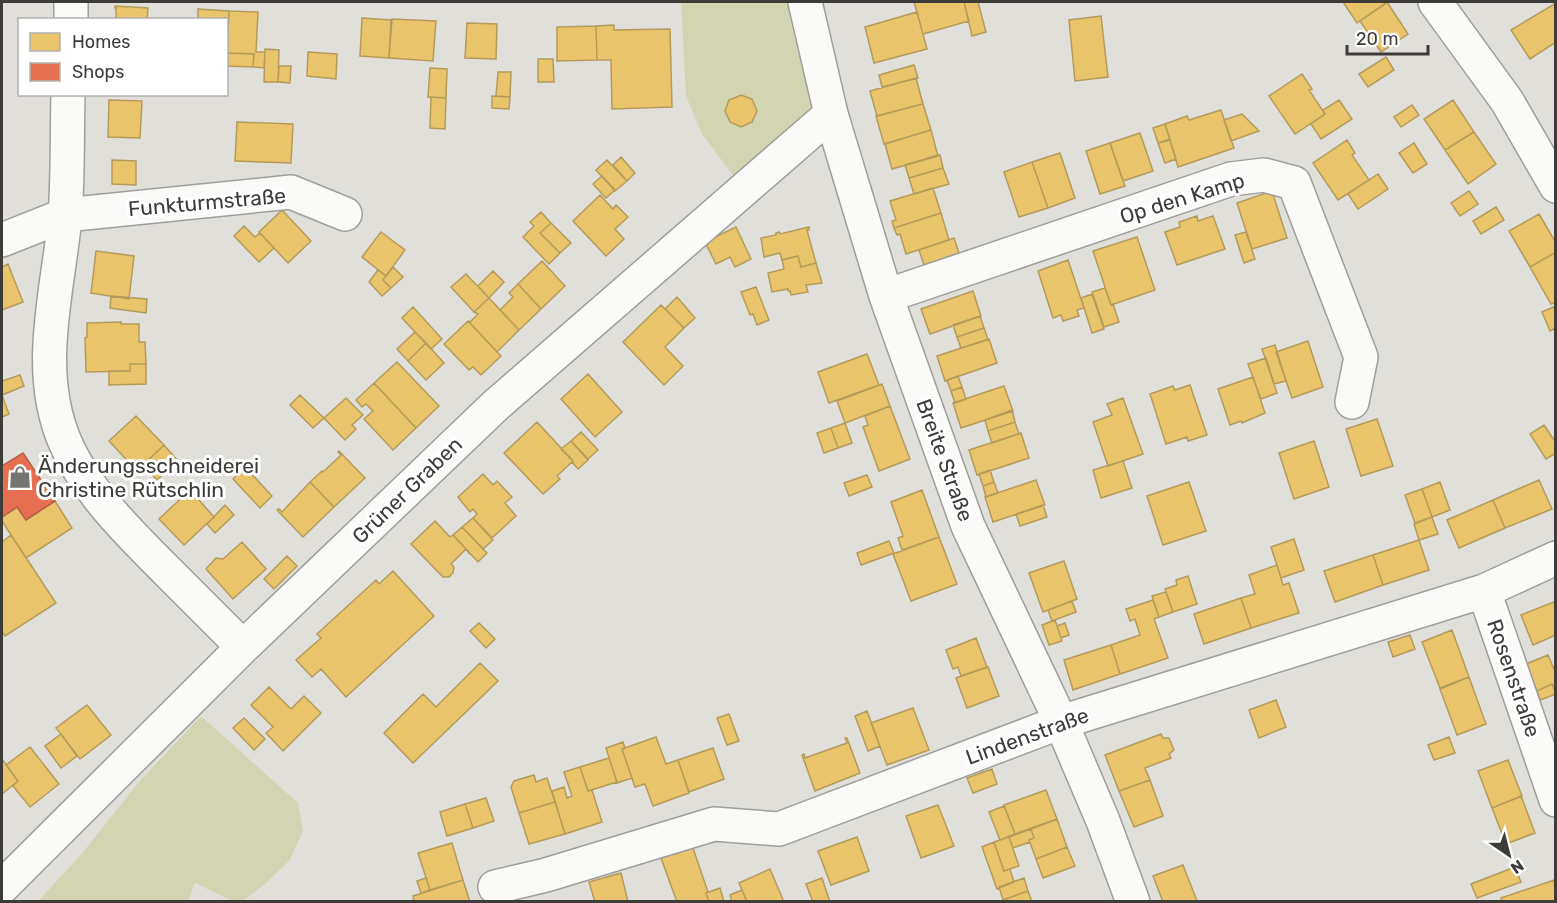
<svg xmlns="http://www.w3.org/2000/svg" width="1557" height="903" viewBox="0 0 1557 903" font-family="Rubik,sans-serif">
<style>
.green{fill:#d3d5b2}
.homes{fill:#e9c46a;stroke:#b59b5b;stroke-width:1.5}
.shops{fill:#e76f51;stroke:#b4604a;stroke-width:1.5}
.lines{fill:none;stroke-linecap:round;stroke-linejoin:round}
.minor-casing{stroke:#9f9e9a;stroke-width:36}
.minor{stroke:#fafaf9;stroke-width:33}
.labels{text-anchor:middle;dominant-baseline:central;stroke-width:6;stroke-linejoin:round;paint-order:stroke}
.street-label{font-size:21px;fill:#3d3c38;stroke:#fff}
.poi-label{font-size:21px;fill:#3d3c38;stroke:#fff;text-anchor:start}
</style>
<rect width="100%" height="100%" fill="#e0dfda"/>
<!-- green -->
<path class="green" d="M 681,2 L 789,2 L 817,107 L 736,179 L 702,134 L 686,96 Z
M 201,716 L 298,803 L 303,831 L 289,861 L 265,884 L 243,901 L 232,901 L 195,883 L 188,901 L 38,901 L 80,856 L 138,783 Z"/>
<!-- homes -->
<path class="homes" d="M 914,2 L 964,2 L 969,21 L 923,34 Z
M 964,2 L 978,2 L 986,32 L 972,36 Z
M 1343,2 L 1388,2 L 1357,23 Z
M 1387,2 L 1408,34 L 1381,52 L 1360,21 Z
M 1556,3 L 1556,42 L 1530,59 L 1511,30 Z
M 115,6 L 148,8 L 147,20 L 116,20 L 116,8 L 115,8 Z
M 198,9 L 229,11 L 226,63 L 226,20 L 198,20 Z
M 229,11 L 258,12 L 256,52 L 265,52 L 264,68 L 253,67 L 254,54 L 227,53 Z
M 917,12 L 927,49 L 874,63 L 865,27 Z
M 1101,16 L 1108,77 L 1075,81 L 1069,20 Z
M 362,18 L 391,20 L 389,58 L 360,56 Z
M 392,19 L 436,21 L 433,61 L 389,58 Z
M 467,23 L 497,24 L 496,59 L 465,58 Z
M 614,25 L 614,30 L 670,29 L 672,107 L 612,109 L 611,60 L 597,60 L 596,26 Z
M 596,26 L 597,60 L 557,61 L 557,27 Z
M 265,49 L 279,50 L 278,82 L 264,82 Z
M 308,52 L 337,54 L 336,79 L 307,76 Z
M 227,53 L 254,54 L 253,67 L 226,66 Z
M 1386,57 L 1394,70 L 1368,87 L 1359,74 Z
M 538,59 L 553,59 L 554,82 L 538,82 Z
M 914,65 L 918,78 L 882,87 L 879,75 Z
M 279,66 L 291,66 L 290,83 L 278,82 Z
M 430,68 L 447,69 L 446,98 L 428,97 Z
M 498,72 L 511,72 L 510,97 L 496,96 Z
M 1302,74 L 1312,89 L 1309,90 L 1325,114 L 1295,134 L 1269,96 Z
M 916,78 L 923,104 L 877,116 L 870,91 Z
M 741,95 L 752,99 L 757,111 L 752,122 L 741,127 L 730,122 L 725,111 L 729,100 Z
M 492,96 L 510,97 L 509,109 L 492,108 Z
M 431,97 L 446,98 L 445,129 L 430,128 Z
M 109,100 L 142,101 L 140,138 L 108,137 Z
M 1339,100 L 1352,119 L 1321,139 L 1311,124 L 1325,114 L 1323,110 Z
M 1453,100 L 1474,132 L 1445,150 L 1424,119 Z
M 923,104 L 931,130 L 884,144 L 876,116 Z
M 1412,105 L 1419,115 L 1401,127 L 1394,117 Z
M 1221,110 L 1234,148 L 1178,167 L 1165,124 L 1187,116 L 1189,120 Z
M 1242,114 L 1259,131 L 1231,141 L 1224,120 Z
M 237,122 L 293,124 L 291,163 L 235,161 Z
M 1165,124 L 1170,139 L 1158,143 L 1153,128 Z
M 931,130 L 938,156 L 892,169 L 885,144 Z
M 1474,132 L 1496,164 L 1468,184 L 1445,150 Z
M 1140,133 L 1153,171 L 1123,181 L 1110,143 Z
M 1170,140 L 1176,159 L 1165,163 L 1158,143 Z
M 1347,140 L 1355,153 L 1352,155 L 1369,180 L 1338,200 L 1313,163 Z
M 1110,143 L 1125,186 L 1100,194 L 1086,151 Z
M 1414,143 L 1427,164 L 1413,173 L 1399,153 Z
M 1060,153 L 1075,198 L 1048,208 L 1032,162 Z
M 938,155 L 940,155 L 943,168 L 909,178 L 905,165 Z
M 621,157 L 635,173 L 627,181 L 613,165 Z
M 112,160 L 136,161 L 136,185 L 112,184 Z
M 607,160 L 627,181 L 615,191 L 596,170 Z
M 1032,162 L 1048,208 L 1019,217 L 1004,172 Z
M 943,168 L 949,184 L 914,194 L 909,178 Z
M 1378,174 L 1388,189 L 1358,209 L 1348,194 Z
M 602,176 L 615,190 L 606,198 L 593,184 Z
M 933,188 L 941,213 L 894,228 L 892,221 L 896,220 L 890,201 Z
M 1272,191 L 1287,238 L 1252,249 L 1237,203 Z
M 1469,191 L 1478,204 L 1460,216 L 1451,203 Z
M 600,195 L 613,209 L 616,205 L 628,217 L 615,229 L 624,239 L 606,256 L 573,221 Z
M 1496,207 L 1504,220 L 1481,234 L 1473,221 Z
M 282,210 L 311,241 L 288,263 L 259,232 Z
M 541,212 L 551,223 L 540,233 L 560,253 L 549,264 L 523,237 L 534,226 L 530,222 Z
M 941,213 L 949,240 L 906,254 L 900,234 L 897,235 L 894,228 Z
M 1539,214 L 1556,243 L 1556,252 L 1530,267 L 1509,231 Z
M 1197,216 L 1198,221 L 1213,216 L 1225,249 L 1177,265 L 1165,232 L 1180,227 L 1179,222 Z
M 551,223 L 571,243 L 560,253 L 540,233 Z
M 244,226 L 255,237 L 260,233 L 274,248 L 259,262 L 234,236 Z
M 736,227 L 751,259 L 735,267 L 730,257 L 716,264 L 705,242 Z
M 809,227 L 809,230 L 807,230 L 816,263 L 801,267 L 798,256 L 782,260 L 780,253 L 764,257 L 761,238 L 776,235 L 776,233 L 779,232 L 780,234 Z
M 381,232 L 405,250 L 386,276 L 362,257 Z
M 1246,232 L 1255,259 L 1244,263 L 1235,235 Z
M 1137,237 L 1155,290 L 1111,305 L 1093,251 Z
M 954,238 L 959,253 L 924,265 L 919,250 Z
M 96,251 L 134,256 L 129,299 L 91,293 Z
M 1556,252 L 1556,302 L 1551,304 L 1530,267 Z
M 798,256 L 801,267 L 816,263 L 822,283 L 806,285 L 808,292 L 791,295 L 790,291 L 788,291 L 788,289 L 772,292 L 768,273 L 784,269 L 782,260 Z
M 1068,260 L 1084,308 L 1077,310 L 1079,316 L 1063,321 L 1061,315 L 1053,318 L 1038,271 Z
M 542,261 L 565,286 L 541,309 L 518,284 Z
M 8,264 L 23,302 L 2,310 L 2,267 Z
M 393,267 L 403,277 L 391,288 L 383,280 Z
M 378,270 L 386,276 L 383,280 L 391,288 L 382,296 L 369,282 Z
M 493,271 L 504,282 L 489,298 L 478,286 Z
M 466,274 L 489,298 L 474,312 L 451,287 Z
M 518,284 L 541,309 L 519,330 L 500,310 L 513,297 L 509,293 Z
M 756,287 L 769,320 L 757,325 L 753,314 L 750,315 L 741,292 Z
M 1105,288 L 1111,305 L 1113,304 L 1119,322 L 1104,327 L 1092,292 Z
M 973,291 L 981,316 L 930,334 L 921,309 Z
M 1092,294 L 1104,329 L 1092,333 L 1081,298 Z
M 111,296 L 147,299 L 146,313 L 110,308 Z
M 677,297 L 695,318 L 684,328 L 665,309 Z
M 489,298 L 519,330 L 497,352 L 468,321 L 470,322 L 478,314 L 474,312 Z
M 661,305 L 684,328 L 665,347 L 683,366 L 664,385 L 623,342 Z
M 1556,306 L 1556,328 L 1550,331 L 1542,312 Z
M 413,307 L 442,339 L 431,349 L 402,318 Z
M 980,316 L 984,328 L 957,337 L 953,325 Z
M 468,321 L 501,356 L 481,375 L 473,367 L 469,370 L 444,344 Z
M 121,322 L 121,324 L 139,324 L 139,342 L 145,342 L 146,364 L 130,364 L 130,371 L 86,372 L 85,338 L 87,337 L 87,323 Z
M 984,328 L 988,340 L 961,348 L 957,337 Z
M 415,332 L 426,343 L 408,361 L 397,349 Z
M 989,339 L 997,363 L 945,381 L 937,356 Z
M 1308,341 L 1323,387 L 1292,398 L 1276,352 Z
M 426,343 L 444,363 L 426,380 L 408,361 Z
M 1275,345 L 1286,381 L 1274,384 L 1262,349 Z
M 867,354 L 879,385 L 829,403 L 818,372 Z
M 1266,358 L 1277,393 L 1261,399 L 1248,364 Z
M 397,362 L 439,406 L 416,428 L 374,383 Z
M 130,364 L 146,364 L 146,384 L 109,385 L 109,371 L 130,371 Z
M 588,374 L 622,412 L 595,437 L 561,399 Z
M 20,375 L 24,386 L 2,395 L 9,414 L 2,417 L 2,381 Z
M 958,376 L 962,387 L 951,391 L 947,380 Z
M 1253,377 L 1265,413 L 1242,423 L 1241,421 L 1230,425 L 1218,389 Z
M 374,383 L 416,428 L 393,450 L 364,419 L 373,411 L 366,404 L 362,407 L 356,400 Z
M 882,384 L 890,406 L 845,423 L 837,401 Z
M 1190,385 L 1207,435 L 1188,441 L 1187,437 L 1166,444 L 1150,394 L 1173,386 L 1175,390 Z
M 1004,386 L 1013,411 L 961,428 L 953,403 Z
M 962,387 L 966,399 L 955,403 L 951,391 Z
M 300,395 L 324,418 L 313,428 L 290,405 Z
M 346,398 L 363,415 L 352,425 L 356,429 L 345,440 L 324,418 Z
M 1123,398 L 1143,454 L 1108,466 L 1093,422 L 1112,415 L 1107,404 Z
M 890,406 L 910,459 L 879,471 L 863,427 L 868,425 L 865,416 Z
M 1012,410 L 1015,422 L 988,431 L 985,420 Z
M 136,416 L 164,445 L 137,471 L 109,441 Z
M 1377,419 L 1393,466 L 1361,476 L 1346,429 Z
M 537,422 L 573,461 L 557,476 L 560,479 L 543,494 L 504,453 Z
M 1015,422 L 1019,434 L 992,443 L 988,431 Z
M 845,423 L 852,443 L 838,448 L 831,428 Z
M 1544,425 L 1556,443 L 1556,453 L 1546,459 L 1530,434 Z
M 831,428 L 838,448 L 824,453 L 817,433 Z
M 581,432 L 598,450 L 588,459 L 571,441 Z
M 1021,433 L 1029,458 L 977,475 L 969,450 Z
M 571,441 L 588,460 L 578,469 L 572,462 L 573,461 L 561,449 Z
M 1314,441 L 1329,487 L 1294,499 L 1279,453 Z
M 164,445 L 178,461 L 157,480 L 143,465 Z
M 339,451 L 365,478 L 334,507 L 310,482 L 322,471 L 323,472 L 341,455 L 338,452 Z
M 1123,461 L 1132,488 L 1101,498 L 1093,470 Z
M 245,467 L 272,496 L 260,508 L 233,479 Z
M 990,470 L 994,482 L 983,486 L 979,474 Z
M 483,474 L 493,485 L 497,481 L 512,497 L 505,503 L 516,516 L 492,538 L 473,518 L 477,514 L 473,509 L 470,512 L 458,497 Z
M 867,475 L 872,487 L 849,496 L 844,483 Z
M 1036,480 L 1045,505 L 993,522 L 985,497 Z
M 1539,480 L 1552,509 L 1505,528 L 1493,500 Z
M 310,482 L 334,507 L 303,537 L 277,510 L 279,509 L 282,512 Z
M 994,482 L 998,493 L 986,497 L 983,486 Z
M 1189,482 L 1206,531 L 1163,545 L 1147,496 Z
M 1440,482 L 1450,510 L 1432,517 L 1422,489 Z
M 1422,489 L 1432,517 L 1415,523 L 1405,495 Z
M 190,490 L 214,517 L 184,545 L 159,519 Z
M 922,490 L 939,537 L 902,550 L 898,538 L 903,536 L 891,502 Z
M 1493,500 L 1505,528 L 1459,548 L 1447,520 Z
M 55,501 L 72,528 L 26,558 L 2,521 L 2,517 L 17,507 L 26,520 Z
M 225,505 L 234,515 L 215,533 L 207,524 Z
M 1043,505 L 1047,517 L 1020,526 L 1016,514 Z
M 1432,517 L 1438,534 L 1419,540 L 1414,524 Z
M 473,518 L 493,540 L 483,549 L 462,527 Z
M 435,521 L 450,537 L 453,535 L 469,552 L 469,553 L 466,549 L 451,564 L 454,567 L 453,573 L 449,577 L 443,577 L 411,544 Z
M 462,527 L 487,553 L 478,562 L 453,535 Z
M 11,535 L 56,603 L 5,636 L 2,631 L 2,542 Z
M 939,537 L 957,584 L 911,601 L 893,554 Z
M 1294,539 L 1304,570 L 1281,578 L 1271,547 Z
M 1419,540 L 1429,570 L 1383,585 L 1373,555 Z
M 889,541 L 894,553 L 861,565 L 857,553 Z
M 242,542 L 266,569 L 233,599 L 206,569 L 216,558 L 223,559 Z
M 1373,555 L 1383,585 L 1335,602 L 1324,571 Z
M 287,556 L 297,566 L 274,589 L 264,579 Z
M 1064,561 L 1077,599 L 1043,612 L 1029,573 Z
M 1277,565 L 1283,585 L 1289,583 L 1299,613 L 1251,628 L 1241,598 L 1255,594 L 1249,575 Z
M 393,571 L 434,616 L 346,697 L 321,669 L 312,677 L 296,660 L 321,638 L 317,634 L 376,580 L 379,584 Z
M 1188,576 L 1197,604 L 1173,612 L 1165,589 L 1177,585 L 1176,580 Z
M 1166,592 L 1173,612 L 1159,617 L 1152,596 Z
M 1241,598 L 1251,628 L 1204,644 L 1194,614 Z
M 1153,600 L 1159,617 L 1154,619 L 1168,658 L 1120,674 L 1111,645 L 1140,635 L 1135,619 L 1130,621 L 1126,609 Z
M 1072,601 L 1076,612 L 1052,621 L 1048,610 Z
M 1556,601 L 1556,635 L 1533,645 L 1521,615 Z
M 1055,620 L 1062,641 L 1049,645 L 1042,625 Z
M 479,623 L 495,639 L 486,648 L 470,631 Z
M 1065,623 L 1069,635 L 1061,638 L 1057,626 Z
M 1452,630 L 1469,677 L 1440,688 L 1422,642 Z
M 1410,635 L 1415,649 L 1393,657 L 1388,642 Z
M 976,638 L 987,667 L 961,676 L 958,667 L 953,669 L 946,650 Z
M 1111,645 L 1120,674 L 1073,690 L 1064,660 Z
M 1548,655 L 1556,674 L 1556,685 L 1553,686 L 1552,684 L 1537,691 L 1526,664 Z
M 480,663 L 498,681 L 413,763 L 384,733 L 423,694 L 436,707 Z
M 988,667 L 999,696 L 967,708 L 956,678 Z
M 1469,677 L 1486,724 L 1457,735 L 1440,689 Z
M 1552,684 L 1556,694 L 1540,700 L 1537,691 Z
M 269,687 L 291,709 L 304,696 L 321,713 L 283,751 L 266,733 L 273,727 L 251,705 Z
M 1276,700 L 1286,727 L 1259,738 L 1249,710 Z
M 87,705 L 111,735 L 80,759 L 56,728 Z
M 913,708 L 929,750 L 887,765 L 871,723 Z
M 867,711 L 880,746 L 868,751 L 855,716 Z
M 729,714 L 739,741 L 727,745 L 717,718 Z
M 244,718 L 265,739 L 254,750 L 233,728 Z
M 61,734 L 77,756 L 61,768 L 45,746 Z
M 1161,734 L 1163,738 L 1169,738 L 1174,750 L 1169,754 L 1171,758 L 1145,768 L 1150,780 L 1119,791 L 1105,755 Z
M 656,737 L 666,764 L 678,760 L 689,793 L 653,806 L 645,784 L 635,787 L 622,749 Z
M 1449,737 L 1455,753 L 1434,760 L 1428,745 Z
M 845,738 L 847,738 L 860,773 L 815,791 L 802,755 L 804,754 L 805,758 L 847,743 Z
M 623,742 L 625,748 L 622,749 L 632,778 L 617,783 L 606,748 Z
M 30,747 L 59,784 L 30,807 L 13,786 L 18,781 L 6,765 Z
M 713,748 L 724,779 L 689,792 L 678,760 Z
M 609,758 L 617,782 L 588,791 L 580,767 Z
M 2,759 L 18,781 L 2,794 Z
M 1508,760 L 1522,796 L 1492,808 L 1478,771 Z
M 580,767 L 588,791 L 592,790 L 602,822 L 565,834 L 552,791 L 564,787 L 567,798 L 572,796 L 564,772 Z
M 992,769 L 997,784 L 973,793 L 967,778 Z
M 534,775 L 536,782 L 547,778 L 555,802 L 519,813 L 511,787 L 514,781 Z
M 1150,780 L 1163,816 L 1134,827 L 1119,791 Z
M 1046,790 L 1057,819 L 1015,834 L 1004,805 Z
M 1521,796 L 1535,833 L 1506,844 L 1492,808 Z
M 486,798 L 494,821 L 473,828 L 465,804 Z
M 555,802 L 565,834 L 529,844 L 519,813 Z
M 465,804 L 473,828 L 447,836 L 440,812 Z
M 938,805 L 954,846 L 921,858 L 906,816 Z
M 1004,806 L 1015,834 L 1000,840 L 989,812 Z
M 1057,819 L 1067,847 L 1036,859 L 1029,840 L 1034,838 L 1031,829 Z
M 1031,829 L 1034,838 L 1029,840 L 1030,842 L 1013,848 L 1009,837 Z
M 857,837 L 869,871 L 831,885 L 818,851 Z
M 1009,837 L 1019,866 L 1004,871 L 994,842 Z
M 994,842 L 1004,871 L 1010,869 L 1014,882 L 997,889 L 982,847 Z
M 452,843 L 463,880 L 430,890 L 418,853 Z
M 1067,847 L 1075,866 L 1043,878 L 1036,859 Z
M 693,848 L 708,892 L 706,893 L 709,902 L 677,902 L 661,858 Z
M 1183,865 L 1197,901 L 1163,902 L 1153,876 Z
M 1515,867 L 1521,882 L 1477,898 L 1471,884 Z
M 770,869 L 784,902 L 747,902 L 739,883 Z
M 621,873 L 628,902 L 595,902 L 589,882 Z
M 426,878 L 430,890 L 421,893 L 417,881 Z
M 822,878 L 830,902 L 813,902 L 806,884 Z
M 1024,878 L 1028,891 L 1003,900 L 999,887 Z
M 463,880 L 470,902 L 414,902 L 413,896 Z
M 1554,880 L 1556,902 L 1502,902 L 1501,898 Z
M 720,888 L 724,902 L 709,902 L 706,893 Z
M 742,890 L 747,901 L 732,902 L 730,895 Z
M 1028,891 L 1032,902 L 1004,902 L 1003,900 Z"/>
<!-- shops -->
<path class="shops" d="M 23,453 L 55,501 L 26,520 L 17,507 L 2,517 L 2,466 Z"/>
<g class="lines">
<!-- minor casing -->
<g class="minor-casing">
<path id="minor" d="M 805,2 L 831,114 L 886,296 L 968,526 L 1061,722 L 1103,821 L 1133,902
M 1435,2 L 1507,101 L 1556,186
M 71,20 L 71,2
M 68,94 C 67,135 68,177 65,217 C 58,291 34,370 65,442 C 86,491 128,532 166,570 C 191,595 217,621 243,647
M 2,240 L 65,215 L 291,192 L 345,214
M 886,296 L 1231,179 L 1264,175 L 1294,183 L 1361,357 L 1352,402
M 1484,591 L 1556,800
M 2,887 L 243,647 L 496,405 L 831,114
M 495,887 L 546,875 L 714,824 L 779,829 L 1061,722 L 1484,591 L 1556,558"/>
</g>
<!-- minor -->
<use href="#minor" class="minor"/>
</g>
<!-- icons -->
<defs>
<g id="shop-bare" transform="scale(1.8)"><path d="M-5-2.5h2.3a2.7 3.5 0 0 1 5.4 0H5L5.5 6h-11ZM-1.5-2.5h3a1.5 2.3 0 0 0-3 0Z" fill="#767571" stroke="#fff" stroke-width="2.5" paint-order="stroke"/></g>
</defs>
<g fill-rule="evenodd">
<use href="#shop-bare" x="20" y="477"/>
</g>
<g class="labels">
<!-- street labels -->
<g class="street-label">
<text transform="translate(1182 198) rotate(-17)">Op den Kamp</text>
<text transform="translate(207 202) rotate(-5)">Funkturmstraße</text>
<text transform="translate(945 460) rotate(70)">Breite Straße</text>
<text transform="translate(407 490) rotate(-44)">Grüner Graben</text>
<text transform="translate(1514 678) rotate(71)">Rosenstraße</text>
<text transform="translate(1027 736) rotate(-20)">Lindenstraße</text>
</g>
<!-- poi labels -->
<g class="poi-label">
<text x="38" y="465">Änderungsschneiderei<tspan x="38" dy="24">Christine Rütschlin</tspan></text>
</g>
</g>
<!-- border -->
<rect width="1557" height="903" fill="none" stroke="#3d3c38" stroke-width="6"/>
<!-- legend -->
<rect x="18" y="18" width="210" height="78" fill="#ffffff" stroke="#b1b1af" stroke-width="1.5"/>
<rect x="30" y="33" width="30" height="18" fill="#e9c46a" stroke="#b1b1af" stroke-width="1.5"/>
<text x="72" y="48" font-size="18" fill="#3d3c38">Homes</text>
<rect x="30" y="63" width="30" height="18" fill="#e76f51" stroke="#b1b1af" stroke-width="1.5"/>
<text x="72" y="78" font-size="18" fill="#3d3c38">Shops</text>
<!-- north arrow -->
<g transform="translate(1509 855) rotate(145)" stroke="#ffffff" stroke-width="4.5" paint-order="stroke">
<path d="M0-4.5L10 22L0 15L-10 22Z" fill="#3d3c38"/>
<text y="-9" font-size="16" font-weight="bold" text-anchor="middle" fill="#3d3c38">N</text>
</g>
<!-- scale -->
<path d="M1347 45v9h81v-9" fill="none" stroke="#3d3c38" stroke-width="3"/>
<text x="1356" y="45" font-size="18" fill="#3d3c38" stroke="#ffffff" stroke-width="4.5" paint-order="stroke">20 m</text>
</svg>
